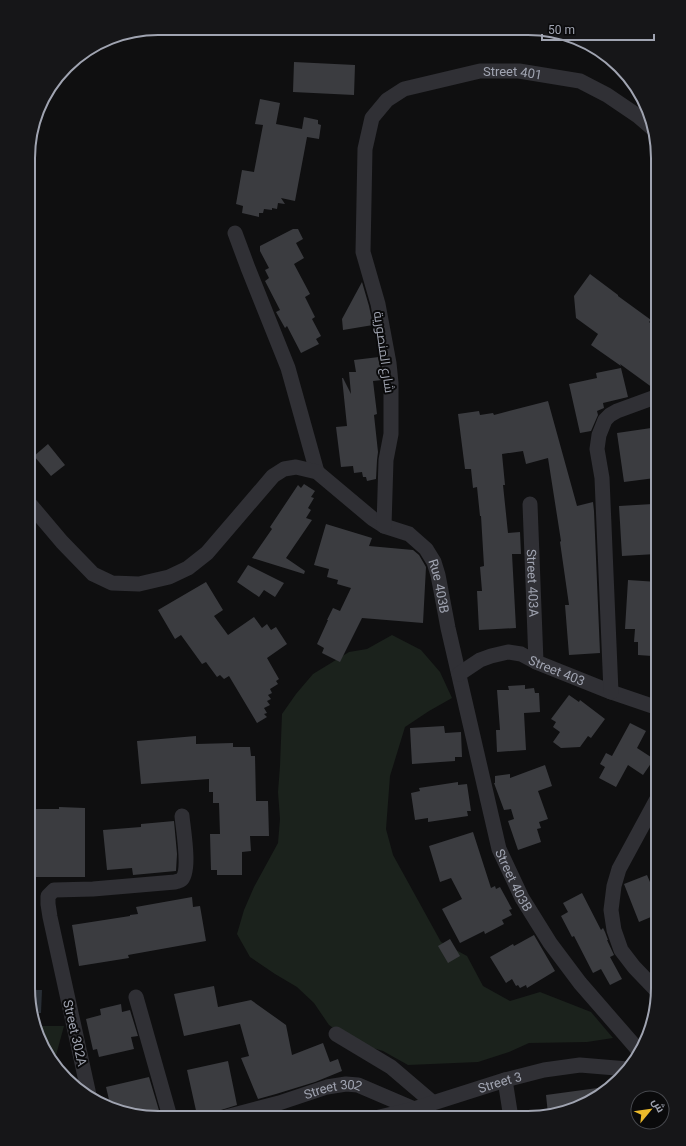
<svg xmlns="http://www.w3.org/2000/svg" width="686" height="1146" viewBox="0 0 686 1146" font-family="Roboto,Cairo,sans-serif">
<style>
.green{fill:#1b221c}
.water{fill:#282e35}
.building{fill:#3b3c40}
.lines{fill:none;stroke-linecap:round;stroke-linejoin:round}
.minor{stroke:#303035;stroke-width:15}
.labels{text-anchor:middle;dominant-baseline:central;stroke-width:4;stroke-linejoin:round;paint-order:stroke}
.street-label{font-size:13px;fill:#a0a4b1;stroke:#0a0a0b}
.rim{fill:none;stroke:#a0a4b1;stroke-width:2}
</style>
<rect width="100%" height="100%" fill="#0f0f10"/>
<!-- green -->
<path class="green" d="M 392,635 L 421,650 L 440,672 L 452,698 L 429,711 L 405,727 L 390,776 L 386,829 L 393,855 L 441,942 L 467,956 L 483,986 L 510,1001 L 540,992 L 591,1012 L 613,1038 L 587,1042 L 529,1043 L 509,1052 L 478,1062 L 408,1065 L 383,1051 L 353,1042 L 329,1025 L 314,1003 L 297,987 L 275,974 L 250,957 L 237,934 L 244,910 L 254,887 L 278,843 L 280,819 L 278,792 L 280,766 L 282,714 L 296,694 L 313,674 L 349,652 L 367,649 Z
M 36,1026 L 64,1026 L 55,1059 L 38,1037 Z"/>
<!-- water -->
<path class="water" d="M 28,990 L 42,990 L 41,1013 L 33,1013 Z"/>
<!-- building -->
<path class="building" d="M 294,62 L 355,65 L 354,95 L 293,92 Z
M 260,99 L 280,103 L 276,124 L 302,129 L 304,117 L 318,120 L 318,124 L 321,125 L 319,139 L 307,137 L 295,201 L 281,198 L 285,204 L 278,203 L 277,209 L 272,208 L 272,210 L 264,209 L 263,213 L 259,213 L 259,217 L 242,213 L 243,206 L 236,204 L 242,170 L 254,172 L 263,125 L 255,124 Z
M 293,229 L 298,229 L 303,239 L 296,243 L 304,258 L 294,264 L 310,294 L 305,297 L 315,317 L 312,319 L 321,336 L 316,339 L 319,344 L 301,353 L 287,326 L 285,328 L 276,312 L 280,310 L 265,281 L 269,278 L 265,270 L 269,268 L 260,251 L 260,246 Z
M 590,274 L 618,295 L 618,296 L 651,320 L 649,322 L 658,329 L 658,387 L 653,388 L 620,364 L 621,366 L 591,345 L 598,334 L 576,318 L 574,296 Z
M 362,282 L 369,306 L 373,325 L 343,330 L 342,319 Z
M 379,357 L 382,380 L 373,381 L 377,414 L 374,415 L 378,452 L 377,460 L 376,479 L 367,481 L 366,477 L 363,477 L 362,472 L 354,473 L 353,466 L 341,467 L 336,427 L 347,426 L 342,378 L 343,378 L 351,394 L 349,372 L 356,372 L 354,360 Z
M 621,368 L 628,397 L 603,403 L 604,408 L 597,411 L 598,415 L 591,431 L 580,433 L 569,384 L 597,378 L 596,373 Z
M 548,401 L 577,506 L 593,502 L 594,511 L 600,653 L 569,655 L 565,605 L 569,605 L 560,542 L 561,541 L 548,458 L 526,464 L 523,451 L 502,454 L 505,485 L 503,485 L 508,533 L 520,532 L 521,554 L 512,554 L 516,628 L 479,630 L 477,591 L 482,591 L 480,567 L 484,566 L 481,516 L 480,516 L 477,487 L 473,488 L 471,469 L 465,469 L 458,414 L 479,411 L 480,415 L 493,413 L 494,415 Z
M 658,427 L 658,450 L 651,450 L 655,478 L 624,482 L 617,433 Z
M 48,444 L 65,465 L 51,476 L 34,456 Z
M 304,484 L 315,491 L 311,497 L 314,498 L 308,508 L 311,510 L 306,518 L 312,520 L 286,558 L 305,571 L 304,574 L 252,558 L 272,529 L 270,527 L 298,485 L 301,488 Z
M 653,504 L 656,554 L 622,556 L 619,506 Z
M 326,524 L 372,538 L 369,546 L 413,550 L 419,555 L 426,567 L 423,623 L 362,618 L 340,662 L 322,653 L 324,648 L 317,644 L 328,620 L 327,620 L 333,608 L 340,611 L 351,588 L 337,584 L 338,580 L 327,577 L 329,569 L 314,565 Z
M 248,565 L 284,583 L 275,597 L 264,590 L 259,597 L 237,582 Z
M 628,580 L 658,582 L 657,650 L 652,656 L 638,655 L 638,642 L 634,642 L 635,629 L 625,629 Z
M 206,582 L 223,610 L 214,616 L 228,635 L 254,617 L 262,628 L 267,624 L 271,630 L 276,627 L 287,644 L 267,658 L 279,679 L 276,681 L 278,684 L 270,689 L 272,693 L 268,695 L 271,699 L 267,701 L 270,705 L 264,708 L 267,713 L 264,714 L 267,717 L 257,723 L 229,676 L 224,679 L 220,675 L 217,677 L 206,662 L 202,664 L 181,635 L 175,639 L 158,610 Z
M 525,685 L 525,689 L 534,688 L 535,693 L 539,693 L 540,712 L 524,713 L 526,750 L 497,752 L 496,730 L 500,730 L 497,690 L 509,690 L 508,686 Z
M 569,695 L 579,702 L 580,700 L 605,719 L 591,738 L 588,736 L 580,747 L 561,748 L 553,742 L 560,732 L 553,727 L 556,722 L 551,719 Z
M 630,723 L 646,731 L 637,748 L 654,759 L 643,775 L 628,765 L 616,787 L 599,778 L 605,767 L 600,764 L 606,753 L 612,756 Z
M 444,726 L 445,733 L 461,732 L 462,757 L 455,757 L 455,761 L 412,764 L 410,728 Z
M 196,736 L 196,744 L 233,743 L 233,747 L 250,747 L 251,756 L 255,756 L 256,801 L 268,801 L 269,836 L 250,836 L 251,851 L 242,852 L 242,875 L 217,875 L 217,870 L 211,870 L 210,834 L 220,834 L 219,803 L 213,803 L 213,792 L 209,792 L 209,779 L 141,784 L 137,741 Z
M 545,765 L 552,786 L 538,791 L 548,819 L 539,822 L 541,828 L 537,829 L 541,842 L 518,850 L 508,821 L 514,819 L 511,809 L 504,810 L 494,783 L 495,783 L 495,776 L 510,774 L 510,778 Z
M 458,782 L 458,785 L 467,784 L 471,811 L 467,811 L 468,816 L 428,822 L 428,818 L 415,820 L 411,793 L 420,791 L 419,788 Z
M 59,807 L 85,808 L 85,877 L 28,877 L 28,809 L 59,809 Z
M 174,821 L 177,854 L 176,871 L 133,875 L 132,868 L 107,870 L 103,830 L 141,827 L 141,824 Z
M 473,832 L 491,888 L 495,886 L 496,889 L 500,887 L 512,909 L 509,910 L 512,915 L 502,920 L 504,924 L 485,934 L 484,931 L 460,943 L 442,909 L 462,899 L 451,878 L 440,882 L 429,846 Z
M 647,875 L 658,901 L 658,914 L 639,922 L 624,884 Z
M 582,893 L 601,930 L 603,928 L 605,932 L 608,940 L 607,940 L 614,955 L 610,957 L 622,979 L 610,985 L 601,969 L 593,973 L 574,936 L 572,937 L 561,916 L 568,912 L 563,903 Z
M 192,897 L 193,907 L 200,906 L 206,941 L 128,955 L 129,958 L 79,966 L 72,925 L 130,916 L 130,915 L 138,914 L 136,907 Z
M 534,935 L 555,971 L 527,988 L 526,985 L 520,988 L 518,985 L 516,986 L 512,979 L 506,983 L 490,957 L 513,944 L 514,946 Z
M 450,939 L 460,956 L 448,963 L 438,946 Z
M 214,986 L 218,1007 L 251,1000 L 286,1025 L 292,1055 L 323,1043 L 330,1062 L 338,1059 L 342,1071 L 315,1082 L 276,1094 L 258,1099 L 241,1058 L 249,1056 L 240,1024 L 184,1036 L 174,994 Z
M 121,1004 L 122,1012 L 130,1010 L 138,1036 L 131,1037 L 134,1049 L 99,1057 L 97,1049 L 93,1050 L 86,1019 L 101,1015 L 100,1009 Z
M 228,1061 L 237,1105 L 221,1110 L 197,1115 L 187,1070 Z
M 149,1077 L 161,1117 L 141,1117 L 110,1104 L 106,1087 Z
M 605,1087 L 577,1108 L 548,1114 L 546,1095 Z"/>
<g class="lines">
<!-- minor -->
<g class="minor">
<path d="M 235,233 L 248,268 L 288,368 L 317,472"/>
<path id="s1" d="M 29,503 L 62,542 L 93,574 L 112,583 L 139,584 L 169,577 L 188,568 L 207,553 L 273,476 L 284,469 L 296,467 L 317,472 L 373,519 L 384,526 L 409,534 L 426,549 L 434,562 L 438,575 L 448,628 L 499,849 L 522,898 L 550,943 L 580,983 L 640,1052"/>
<path id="s2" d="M 530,504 L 536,662"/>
<path id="s3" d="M 384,526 L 386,460 L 391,434 L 391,383 L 389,363 L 378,304 L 363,252 L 365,149 L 372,118 L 387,100 L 404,89 L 480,71 L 519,71 L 580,81 L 607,95 L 638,116 L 652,128"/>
<path id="s4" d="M 459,674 L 480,660 L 491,656 L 508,652 L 521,654 L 536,662 L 611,692 L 658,708"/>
<path d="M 611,692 L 602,478 L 597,449 L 599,435 L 605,420 L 610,415 L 617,411 L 658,396"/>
<path d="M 658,992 L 634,967 L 621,950 L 614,930 L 611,910 L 614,886 L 619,869 L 658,797"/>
<path d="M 136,997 L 170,1117"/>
<path d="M 336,1034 L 391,1067 L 432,1102"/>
<path d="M 505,1080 L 511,1118"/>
<path d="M 89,1095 L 50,917 L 48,904 L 48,896 L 54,890 L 93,889 L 175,882 C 177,881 180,881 181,880 C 191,872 183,828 182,816"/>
<path id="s5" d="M 226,1117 L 279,1103 L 327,1087 L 346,1084 L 358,1085 L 414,1109"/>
<path id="s6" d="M 375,1118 L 414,1109 L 505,1080 L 544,1070 L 580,1065 L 628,1069"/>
</g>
</g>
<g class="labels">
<!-- street labels -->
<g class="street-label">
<text stroke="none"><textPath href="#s3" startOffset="567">Street 401</textPath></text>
<text transform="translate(384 352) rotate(82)">شارع المنصورية</text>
<text stroke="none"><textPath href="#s2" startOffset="79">Street 403A</textPath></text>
<text stroke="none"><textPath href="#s1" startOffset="543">Rue 403B</textPath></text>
<text stroke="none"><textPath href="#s4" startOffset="107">Street 403</textPath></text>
<text stroke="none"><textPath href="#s1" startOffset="847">Street 403B</textPath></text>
<text transform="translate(75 1033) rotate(77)">Street 302A</text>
<text stroke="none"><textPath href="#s6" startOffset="130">Street 3</textPath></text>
<text stroke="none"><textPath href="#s5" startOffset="111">Street 302</textPath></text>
</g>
</g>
<!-- crop -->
<path d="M0 0H686V1146H0ZM158 35H528A123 123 0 0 1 651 158V988A123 123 0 0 1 528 1111H158A123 123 0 0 1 35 988V158A123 123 0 0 1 158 35Z" fill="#161618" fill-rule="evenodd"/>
<path class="rim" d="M158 35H528A123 123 0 0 1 651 158V988A123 123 0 0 1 528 1111H158A123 123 0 0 1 35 988V158A123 123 0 0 1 158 35Z"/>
<!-- north arrow -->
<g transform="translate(650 1110) rotate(61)"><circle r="19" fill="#0a0a0b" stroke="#46484d"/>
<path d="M0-3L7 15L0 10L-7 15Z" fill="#ecba2b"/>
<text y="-6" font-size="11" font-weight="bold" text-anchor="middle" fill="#a0a4b1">ش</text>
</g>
<!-- scale -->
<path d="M542 34v6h112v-6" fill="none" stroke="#a0a4b1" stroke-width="2"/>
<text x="548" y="34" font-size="12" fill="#a0a4b1" stroke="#0a0a0b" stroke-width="3" paint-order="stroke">50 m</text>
</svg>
